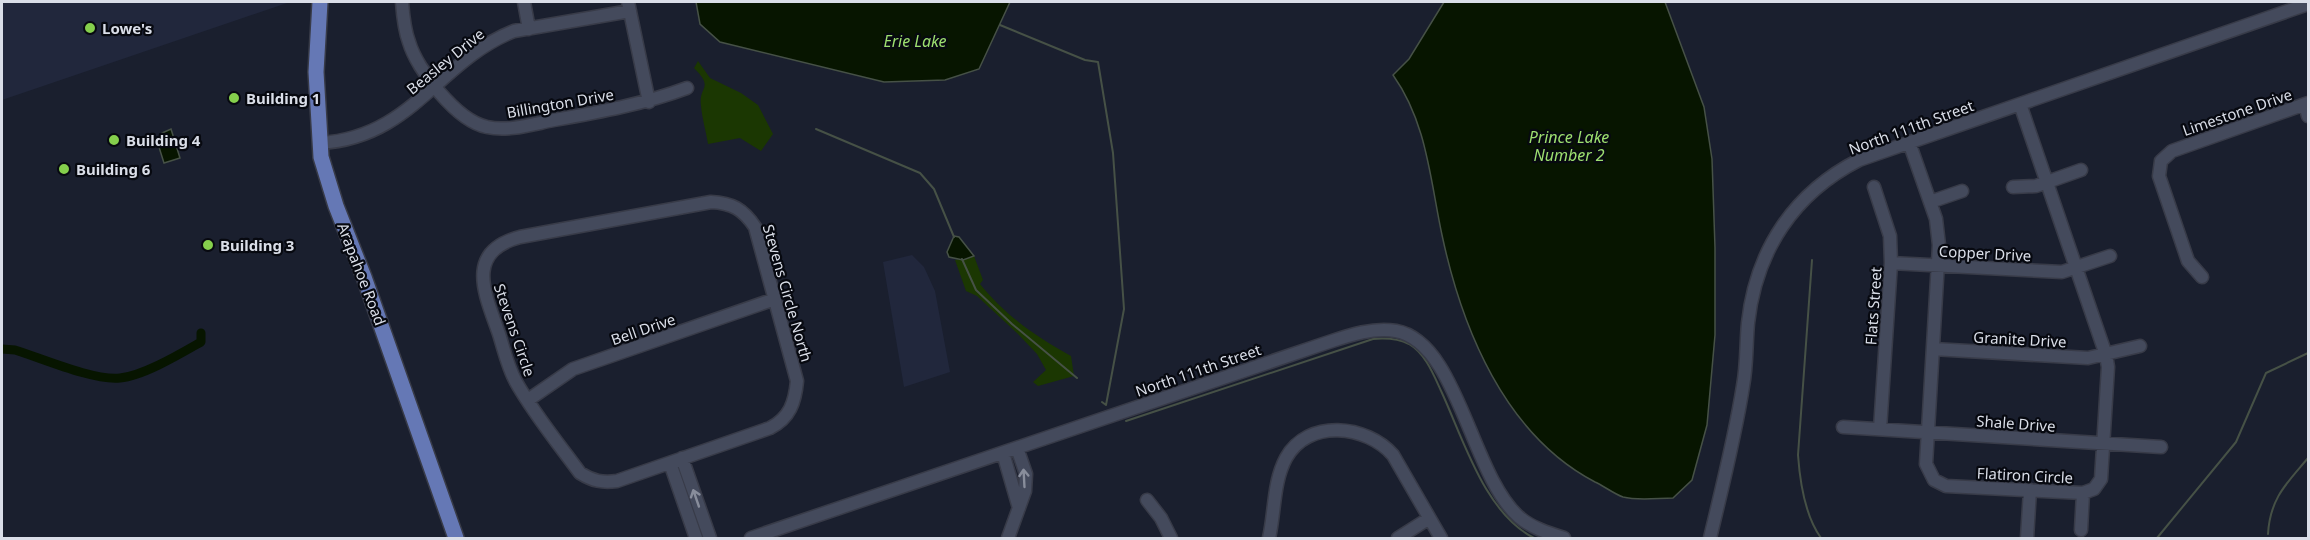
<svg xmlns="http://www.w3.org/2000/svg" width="2310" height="540" viewBox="0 0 2310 540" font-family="'Noto Sans',sans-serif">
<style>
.built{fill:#21273c}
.green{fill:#1b3702}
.water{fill:#071500;stroke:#465146;stroke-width:1.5}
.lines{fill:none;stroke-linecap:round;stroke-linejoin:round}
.stream{stroke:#465146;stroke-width:2}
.canal{stroke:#071500;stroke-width:9}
.minor-casing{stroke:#383b48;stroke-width:15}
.major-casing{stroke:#383b48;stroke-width:18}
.minor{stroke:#444a5c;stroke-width:12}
.major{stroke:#6578b5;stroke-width:15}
.oneway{stroke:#888d9b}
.poi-dot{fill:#85cf4c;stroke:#070910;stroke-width:2}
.labels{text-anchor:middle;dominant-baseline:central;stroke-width:4.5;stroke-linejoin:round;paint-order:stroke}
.poi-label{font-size:15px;font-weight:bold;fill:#dadee8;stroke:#070910;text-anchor:start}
.street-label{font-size:15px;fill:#dadee8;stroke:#070910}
.water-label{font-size:16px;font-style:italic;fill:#9ddf70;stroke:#070910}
</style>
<rect width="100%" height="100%" fill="#1a1f2e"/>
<!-- built -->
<path class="built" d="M 2,2 L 290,2 L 2,100 Z
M 912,255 L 924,267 L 935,291 L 950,372 L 904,387 L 883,262 Z"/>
<!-- green -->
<path class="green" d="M 698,61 L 710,78 L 741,93 L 758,105 L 773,134 L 761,151 L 740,138 L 708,144 C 706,131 702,118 701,106 C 698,86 715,89 694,68 Z
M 974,256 L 983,280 L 980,284 C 1006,316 1035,336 1071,356 L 1074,376 L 1038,386 L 1033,382 L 1046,370 L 1037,354 L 1018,334 L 977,296 L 966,291 L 955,260 Z"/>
<!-- water -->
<path class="water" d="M 696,2 L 1010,2 L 979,69 L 945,80 L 884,82 L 720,42 L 700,24 Z
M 1444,2 L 1665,2 L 1704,107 L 1712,159 L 1715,248 L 1715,335 L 1707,425 L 1692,480 L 1673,498 C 1658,498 1638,501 1623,497 C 1614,494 1604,486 1595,482 C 1505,435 1462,329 1442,235 C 1430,179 1427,123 1393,75 L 1409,59 Z
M 171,129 L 180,158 L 164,163 L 158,144 L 161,143 L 162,133 Z
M 954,236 L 959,237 L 974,256 L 963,260 L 949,257 L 947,252 Z"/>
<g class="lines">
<!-- stream -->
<path class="stream" d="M 1000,25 L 1085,60 L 1098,62 L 1113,153 L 1124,309 L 1106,405 L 1102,402
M 816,129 L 920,173 L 934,189 L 954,237
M 962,259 L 976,290 L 1012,324 L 1077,378
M 1812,260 L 1798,455 C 1800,483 1805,516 1821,538
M 1126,421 L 1373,339 C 1385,338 1397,338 1409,344 C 1426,354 1434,376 1442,393 C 1464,441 1485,513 1534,538
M 2268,534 C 2270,498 2287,483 2308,458
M 2157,538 L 2236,442 L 2266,373 L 2308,353"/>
<!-- canal -->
<path class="canal" d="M 2,349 L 15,350 C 41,358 94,381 120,378 C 143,376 180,354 201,342 L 201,333"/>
<!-- minor casing -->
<g class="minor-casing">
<path id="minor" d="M 402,2 C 403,15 404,29 409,42 C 417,70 457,121 487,127 C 508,132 533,124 554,120 C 600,112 644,104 687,88
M 524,2 L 529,29
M 628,2 L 649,102
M 2305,104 L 2308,116
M 1909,142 L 1936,219 L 1939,245 L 1926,464 L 1934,480 L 1946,486 L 2083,493 L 2094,489 L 2101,479 L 2108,367 L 2106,355 L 2020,104
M 320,143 C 412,138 438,61 514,31 L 630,11
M 1874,187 L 1890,236 L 1891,263 L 1880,429
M 2013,187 L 2036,186 L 2081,170
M 711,202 C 732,203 743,209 755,227 L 797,381 C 795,402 790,418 770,428 L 617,481 C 602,483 593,481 580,473 C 558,443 534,414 516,382 C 508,368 504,350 499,334 C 485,294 464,252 520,237 Z
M 1930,202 L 1962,191
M 1891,263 L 2062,272 L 2110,256
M 2202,277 L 2188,261 L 2159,176 L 2161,161 L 2172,151 L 2308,103
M 1933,349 L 2088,358 L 2140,346
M 528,400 L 573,369 L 775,299
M 1843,427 L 2161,447
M 1003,453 L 1019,508
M 682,458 L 710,538
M 670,463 L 696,538
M 1147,500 L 1161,518 L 1171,538
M 2081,530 L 2083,493
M 751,538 L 1329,342 C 1350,335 1374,327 1396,331 C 1458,342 1471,475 1519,517 C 1532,528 1548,533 1564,538
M 1008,538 L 1025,491 L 1026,474 L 1017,448
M 1269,538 C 1275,512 1273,482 1286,458 C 1308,418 1367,425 1393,455 L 1441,538
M 1398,538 L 1428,519
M 1710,538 C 1722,488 1735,437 1743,386 C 1747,365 1746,344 1748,323 C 1756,250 1794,193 1859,160 L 2308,4
M 2027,538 L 2030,490"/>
</g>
<!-- major casing -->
<g class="major-casing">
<path id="major" d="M 320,2 L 316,72 L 321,157 L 336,206 L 364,277 L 456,538"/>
</g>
<!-- minor -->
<use href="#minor" class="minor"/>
<!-- major -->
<use href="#major" class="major"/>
</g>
<!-- one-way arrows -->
<defs><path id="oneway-shaft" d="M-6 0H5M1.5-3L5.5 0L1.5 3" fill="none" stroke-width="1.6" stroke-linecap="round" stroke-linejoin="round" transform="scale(1.5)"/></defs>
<g class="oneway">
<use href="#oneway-shaft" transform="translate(1024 478) rotate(-93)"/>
<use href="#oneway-shaft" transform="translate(696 498) rotate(-109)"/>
</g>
<!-- markers -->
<g class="poi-dot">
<circle cx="90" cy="28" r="6"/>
<circle cx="234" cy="98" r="6"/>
<circle cx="114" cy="140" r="6"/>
<circle cx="64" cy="169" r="6"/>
<circle cx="208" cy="245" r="6"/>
</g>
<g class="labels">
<!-- poi labels -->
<g class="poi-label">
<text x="102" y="28">Lowe's</text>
<text x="246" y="98">Building 1</text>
<text x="126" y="140">Building 4</text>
<text x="76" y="169">Building 6</text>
<text x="220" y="245">Building 3</text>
</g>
<!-- street labels -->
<g class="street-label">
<text transform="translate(445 61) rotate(-39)">Beasley Drive</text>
<text transform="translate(560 103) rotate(-10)">Billington Drive</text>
<text transform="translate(2237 112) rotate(-19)">Limestone Drive</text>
<text transform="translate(1911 127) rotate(-20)">North 111th Street</text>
<text transform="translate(1985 253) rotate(3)">Copper Drive</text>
<text transform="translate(362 274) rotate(69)">Arapahoe Road</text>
<text transform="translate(788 293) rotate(74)">Stevens Circle North</text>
<text transform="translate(1873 306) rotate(-86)">Flats Street</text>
<text transform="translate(643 329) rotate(-19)">Bell Drive</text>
<text transform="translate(515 330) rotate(71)">Stevens Circle</text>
<text transform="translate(2020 339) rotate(3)">Granite Drive</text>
<text transform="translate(1198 370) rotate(-19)">North 111th Street</text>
<text transform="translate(2016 423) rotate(4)">Shale Drive</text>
<text transform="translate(2025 475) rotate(3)">Flatiron Circle</text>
</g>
<!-- water labels -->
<g class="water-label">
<text x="915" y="41">Erie Lake</text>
<text x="1569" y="137">Prince Lake<tspan x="1569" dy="18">Number 2</tspan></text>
</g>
</g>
<!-- border -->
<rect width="2310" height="540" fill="none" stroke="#dadee8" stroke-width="6"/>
</svg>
